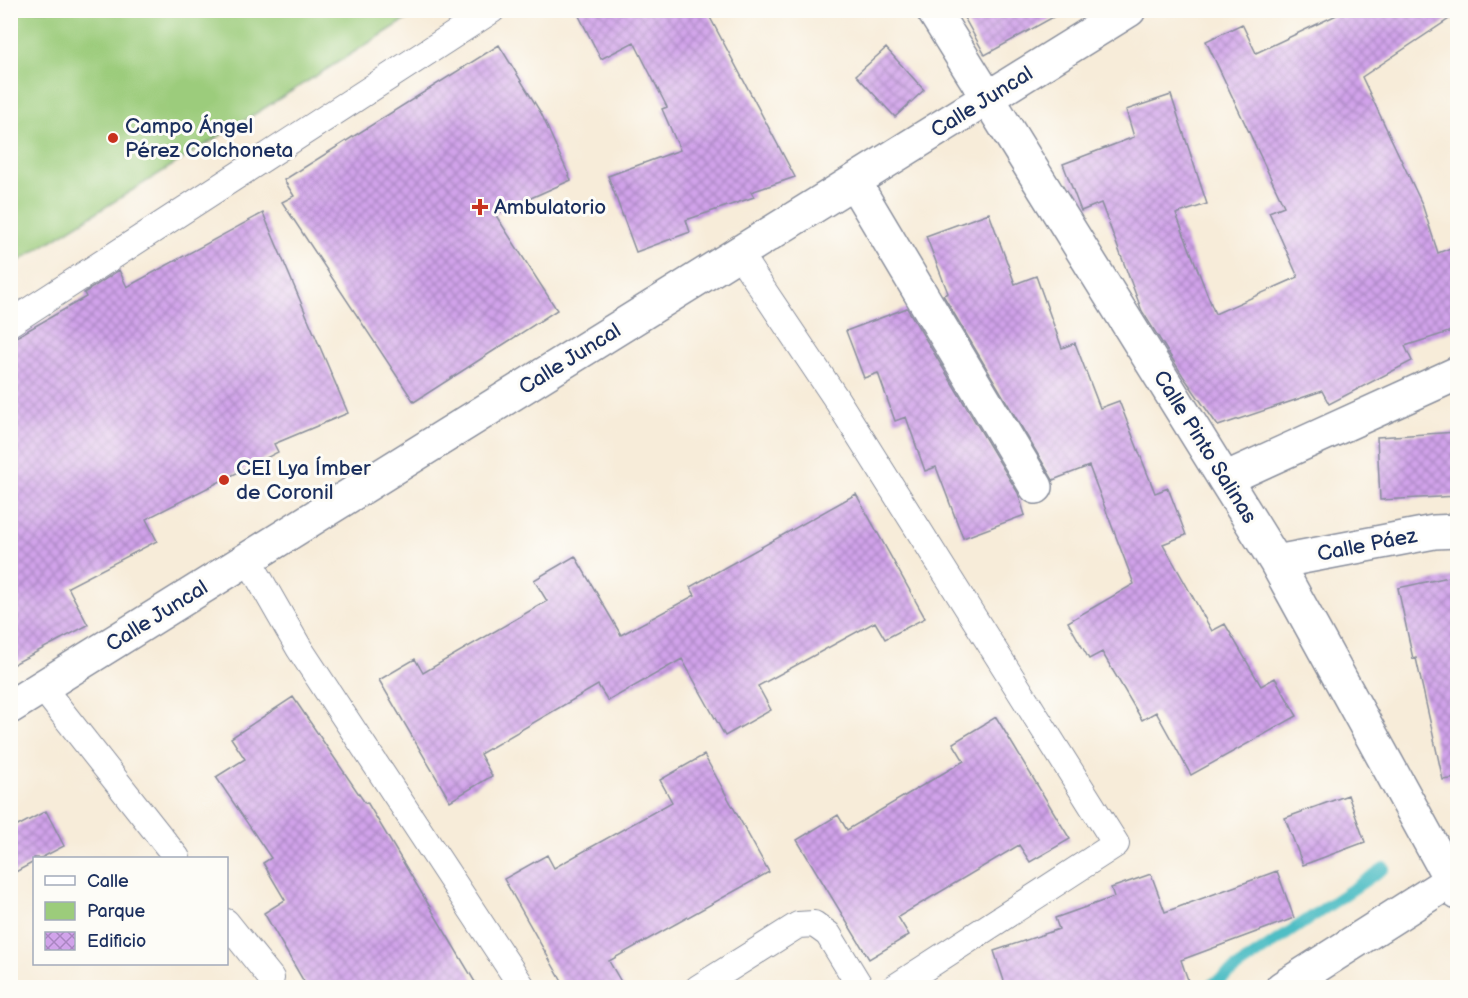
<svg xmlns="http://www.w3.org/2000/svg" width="1468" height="998" viewBox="0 0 1468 998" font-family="'Balsamiq Sans',sans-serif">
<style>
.green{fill:#9ccc7b;stroke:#5c7e6c;stroke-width:1.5}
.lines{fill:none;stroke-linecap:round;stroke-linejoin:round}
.stream{stroke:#50bec5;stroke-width:12}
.building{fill:url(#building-cross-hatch)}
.service-casing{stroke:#898e9c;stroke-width:28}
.minor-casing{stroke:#898e9c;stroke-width:36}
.service{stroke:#fff;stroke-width:26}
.minor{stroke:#fff;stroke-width:33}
.poi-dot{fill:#c8321e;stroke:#fdfcf7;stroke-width:2}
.labels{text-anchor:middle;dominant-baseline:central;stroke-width:6;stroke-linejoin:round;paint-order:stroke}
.street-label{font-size:21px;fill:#1b2f5e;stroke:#fdfcf7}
.poi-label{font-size:21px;fill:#1b2f5e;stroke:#fdfcf7;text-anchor:start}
</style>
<defs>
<pattern id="building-cross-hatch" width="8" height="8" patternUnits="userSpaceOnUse" patternTransform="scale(1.5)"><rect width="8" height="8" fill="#d1a3ea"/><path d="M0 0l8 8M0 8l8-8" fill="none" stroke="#a985c1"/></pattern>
</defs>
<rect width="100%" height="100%" fill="#fdfcf7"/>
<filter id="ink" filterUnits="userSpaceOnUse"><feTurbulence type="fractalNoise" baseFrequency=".0167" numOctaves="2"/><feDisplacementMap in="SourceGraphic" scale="12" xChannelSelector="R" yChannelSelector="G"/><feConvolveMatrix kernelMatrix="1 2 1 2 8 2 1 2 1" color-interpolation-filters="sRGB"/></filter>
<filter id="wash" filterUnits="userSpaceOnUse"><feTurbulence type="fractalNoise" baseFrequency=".008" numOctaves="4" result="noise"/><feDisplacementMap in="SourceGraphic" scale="24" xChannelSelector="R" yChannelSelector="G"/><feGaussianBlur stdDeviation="1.35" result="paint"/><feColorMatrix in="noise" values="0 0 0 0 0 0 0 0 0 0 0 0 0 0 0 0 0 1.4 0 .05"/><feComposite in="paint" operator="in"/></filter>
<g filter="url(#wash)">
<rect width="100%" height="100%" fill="#f7ecd9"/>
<!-- green -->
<path class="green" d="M 11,10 L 420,10 L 420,11 L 11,266 Z"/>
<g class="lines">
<!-- stream -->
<path class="stream" d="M 1207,988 L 1384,868"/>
</g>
<g id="blocks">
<!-- building -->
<path class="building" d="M 576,10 L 706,10 L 795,177 L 751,192 L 754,197 L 686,220 L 690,232 L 636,252 L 608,176 L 680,150 L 662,109 L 667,107 L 634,42 L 601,59 Z
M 960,10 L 1066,10 L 985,55 Z
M 1458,10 L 1458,13 L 1362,77 L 1422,204 L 1438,253 L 1458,245 L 1458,329 L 1405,346 L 1412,361 L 1329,404 L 1322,391 L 1218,426 L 1183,376 L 1142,311 L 1101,203 L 1081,211 L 1063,164 L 1134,137 L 1126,110 L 1171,95 L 1207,204 L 1176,214 L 1215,314 L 1298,277 L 1269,212 L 1284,206 L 1206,41 L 1242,24 L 1256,53 L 1345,11 Z
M 499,45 L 541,113 L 571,180 L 495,214 L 557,310 L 414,402 L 282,202 L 294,196 L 284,180 Z
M 886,48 L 924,90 L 895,117 L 856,75 Z
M 263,213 L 348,413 L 274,444 L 278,452 L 146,519 L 157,541 L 68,587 L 88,625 L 10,666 L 10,338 L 18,336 L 86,297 L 84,293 L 119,270 L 127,287 Z
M 989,213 L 1015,284 L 1036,276 L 1062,348 L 1075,343 L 1100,408 L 1119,401 L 1155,493 L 1168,488 L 1186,535 L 1163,544 L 1212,631 L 1225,624 L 1261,686 L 1275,678 L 1297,716 L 1191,775 L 1156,712 L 1142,720 L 1102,652 L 1089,659 L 1068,622 L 1134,584 L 1089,466 L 1053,480 L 943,295 L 948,293 L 926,236 Z
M 907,308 L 1018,493 L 1025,515 L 963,538 L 936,467 L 925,471 L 906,417 L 895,421 L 878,373 L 864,378 L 846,331 Z
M 1458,432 L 1458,496 L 1380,500 L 1377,437 Z
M 856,494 L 925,618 L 885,639 L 875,622 L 758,686 L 771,710 L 725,736 L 682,659 L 608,701 L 598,685 L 480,754 L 492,776 L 450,801 L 379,680 L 415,659 L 423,673 L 547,601 L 534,580 L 575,556 L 621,635 L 695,595 L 690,587 Z
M 1458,575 L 1458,778 L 1443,780 L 1416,658 L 1413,659 L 1398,588 Z
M 293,697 L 365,803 L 367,802 L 478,987 L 307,987 L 264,913 L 285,900 L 263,863 L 271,858 L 216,777 L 245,759 L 231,738 Z
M 996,717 L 1070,839 L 1030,862 L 1019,845 L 898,917 L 909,935 L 869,959 L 797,840 L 838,815 L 847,830 L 964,761 L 953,743 Z
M 704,755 L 769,872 L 609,961 L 624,987 L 565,987 L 504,879 L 547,855 L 554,868 L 672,802 L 660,780 Z
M 1348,795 L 1365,842 L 1303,865 L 1285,818 Z
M 46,811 L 64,846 L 41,858 L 34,858 L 34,862 L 10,875 L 10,830 Z
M 1277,871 L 1294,918 L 1181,960 L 1188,980 L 1166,987 L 1006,987 L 994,951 L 1059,929 L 1055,918 L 1114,897 L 1111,888 L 1151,874 L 1165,912 Z"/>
</g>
</g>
<g filter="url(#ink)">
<use href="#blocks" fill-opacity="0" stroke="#898e9c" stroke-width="1.5"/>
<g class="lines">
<!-- service casing -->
<g class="service-casing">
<path id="service" d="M 739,254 L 835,397 L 1116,844 L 894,988
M 10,323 L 492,10
M 248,559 L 299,648 L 523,988
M 42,687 L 177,858
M 226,922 L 271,978
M 698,988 L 798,925 L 814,924 L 828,934 L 861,988"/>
</g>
<!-- minor casing -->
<g class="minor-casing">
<path id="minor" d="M 933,10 L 1276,562 L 1458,893
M 854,182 L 1036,487
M 1225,479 L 1458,373
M 1276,562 L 1434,532 L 1458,531
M 10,707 L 1129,10
M 1282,988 L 1450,881"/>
</g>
<!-- service -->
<use href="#service" class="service"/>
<!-- minor -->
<use href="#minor" class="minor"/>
</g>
</g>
<!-- markers -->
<g class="poi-dot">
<circle cx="113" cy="138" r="6"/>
<path d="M477 198h6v6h6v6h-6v6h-6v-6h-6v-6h6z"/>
<circle cx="224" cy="480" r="6"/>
</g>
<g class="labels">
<!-- street labels -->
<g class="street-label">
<text transform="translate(982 102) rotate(-32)">Calle Juncal</text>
<text transform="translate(570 359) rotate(-32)">Calle Juncal</text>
<text transform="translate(1205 447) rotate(58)">Calle Pinto Salinas</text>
<text transform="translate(1367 545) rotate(-11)">Calle Páez</text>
<text transform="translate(157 616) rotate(-32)">Calle Juncal</text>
</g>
<!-- poi labels -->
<g class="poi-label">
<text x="125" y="126">Campo Ángel<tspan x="125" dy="24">Pérez Colchoneta</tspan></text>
<text x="494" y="207">Ambulatorio</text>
<text x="236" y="468">CEI Lya Ímber<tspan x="236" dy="24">de Coronil</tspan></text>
</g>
</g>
<!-- margin -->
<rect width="1468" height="998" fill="none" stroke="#fdfcf7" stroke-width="36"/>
<!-- legend -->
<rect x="33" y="857" width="195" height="108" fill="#fdfcf7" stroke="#a3aaba" stroke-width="1.5"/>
<rect x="45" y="876" width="30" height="9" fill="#ffffff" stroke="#a3aaba" stroke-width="1.5"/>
<text x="87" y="887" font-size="18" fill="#1b2f5e">Calle</text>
<rect x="45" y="902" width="30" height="18" fill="#9ccc7b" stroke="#a3aaba" stroke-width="1.5"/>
<text x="87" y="917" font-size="18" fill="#1b2f5e">Parque</text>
<rect x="45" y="932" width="30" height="18" fill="url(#building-cross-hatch)" stroke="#a3aaba" stroke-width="1.5"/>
<text x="87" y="947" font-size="18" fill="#1b2f5e">Edificio</text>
</svg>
